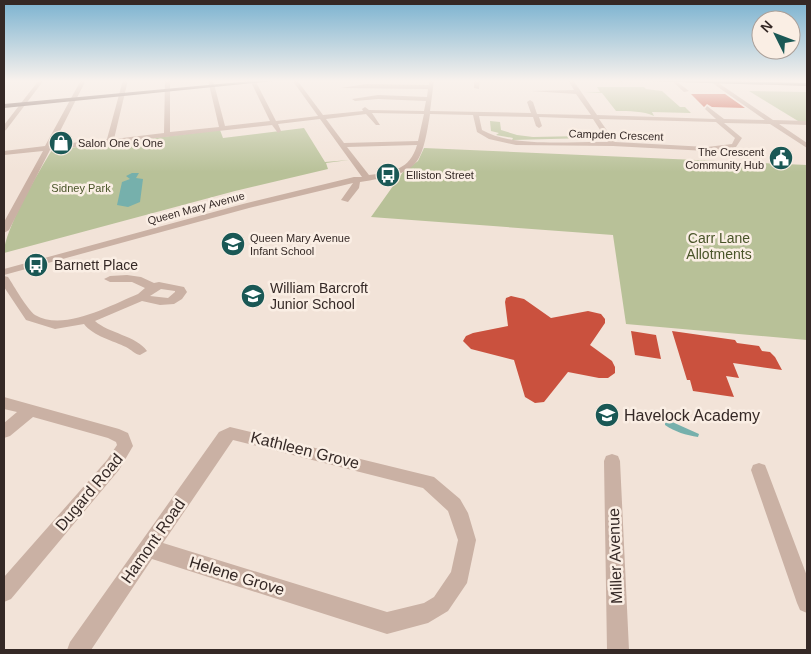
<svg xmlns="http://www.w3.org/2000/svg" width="811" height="654" viewBox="0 0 811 654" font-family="Helvetica,sans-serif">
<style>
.green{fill:#b8c198}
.water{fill:#76b0ac}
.building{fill:#ca513e}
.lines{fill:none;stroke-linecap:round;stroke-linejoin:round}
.minor{fill:#cab1a4;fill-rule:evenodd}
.major{fill:#785e56;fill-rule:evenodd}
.labels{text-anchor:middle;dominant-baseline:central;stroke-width:5;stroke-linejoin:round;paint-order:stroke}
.far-street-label{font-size:11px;fill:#352926;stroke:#faeee4}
.far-poi-label{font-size:11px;fill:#352926;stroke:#faeee4;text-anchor:start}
.far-park-label{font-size:11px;fill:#495429;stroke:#faeee4}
.park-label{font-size:14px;fill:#495429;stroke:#faeee4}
.poi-label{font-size:14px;fill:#352926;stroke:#faeee4;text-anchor:start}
.near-poi-label{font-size:16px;fill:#352926;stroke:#faeee4;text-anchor:start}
.near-street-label{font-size:16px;fill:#352926;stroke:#faeee4}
</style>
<rect width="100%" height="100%" fill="#f2e3d8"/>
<!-- green -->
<path class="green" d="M 597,87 L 644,87 L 646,89 L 662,91 L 680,107 L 685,107 L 691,113 L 652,112 L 654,116 C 643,111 630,111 616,111 L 602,93 L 584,92 L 600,92 Z
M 749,91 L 807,92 L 807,122 L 798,121 Z
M 490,121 L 500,122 L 501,130 L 517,135 L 533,137 L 582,136 L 580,131 L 591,132 L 593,136 L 587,137 L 593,141 L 589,138 L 512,140 L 513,138 L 496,135 L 499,133 L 491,131 Z
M 304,128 L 325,162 L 349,160 L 326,163 L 328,169 L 235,191 L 4,253 C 4,230 39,171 52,150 L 220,130 L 223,138 Z
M 424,148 L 807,165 L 807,340 L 626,324 L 613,235 L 371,217 L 403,172 L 418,161 Z"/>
<!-- water -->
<path class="water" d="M 132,173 L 139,173 L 136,178 L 143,179 L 140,202 L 128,207 L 117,205 L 122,182 L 130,179 L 126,176 Z
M 670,421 L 699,434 L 698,437 C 686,435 675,432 665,425 L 665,422 Z"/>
<!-- building -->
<path class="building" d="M 691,94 L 725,94 L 745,108 L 712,107 L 707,104 L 704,107 Z
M 511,296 L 524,299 L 551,318 L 588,311 L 601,314 L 605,319 L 605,323 L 590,345 L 612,361 L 615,367 L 615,373 L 608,378 L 599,378 L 568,372 L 544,402 L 535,403 L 525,397 L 514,360 L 471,349 L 463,341 L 466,336 L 473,333 L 508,326 L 505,302 L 506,298 Z
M 631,331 L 656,335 L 661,359 L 635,355 Z
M 672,331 L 735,340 L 737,343 L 759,346 L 762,351 L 770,352 L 775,357 L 782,370 L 733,363 L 739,378 L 726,376 L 734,397 L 693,391 L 690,380 L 687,380 Z"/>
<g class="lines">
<!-- minor -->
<path class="minor" d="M 39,80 L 44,80 L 6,130 L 4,131 L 4,125 Z
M 81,80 L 86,80 L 53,145 L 107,139 L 123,80 L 128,80 L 114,139 L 164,133 L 165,80 L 170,80 L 170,132 L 219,127 L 208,80 L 213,80 L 225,126 L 270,121 L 250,80 L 255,80 L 276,121 L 318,116 L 292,80 L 297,80 L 323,115 L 363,111 L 362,109 L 365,107 L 369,110 L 424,111 L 426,101 L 378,99 L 355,101 L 352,99 L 378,95 L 427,97 L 428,89 L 341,88 L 366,84 L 429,85 L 429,80 L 434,80 L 430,111 L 531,113 L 527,102 L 530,100 L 533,102 L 537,114 L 591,115 L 576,94 L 531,91 L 574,90 L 568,80 L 573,80 L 597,115 L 716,119 L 705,109 L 707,106 L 724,119 L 765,120 L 708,80 L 714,80 L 773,120 L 807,121 L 807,125 L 779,124 L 807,143 L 807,148 L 770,124 L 724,123 L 742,138 L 736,147 L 707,151 L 613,146 L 516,145 L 489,139 L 477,132 L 473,115 L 430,114 C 421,171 416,173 360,182 L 359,188 L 348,202 L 341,200 L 353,183 L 249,208 L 4,275 L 4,269 L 243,204 L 354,177 L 362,177 L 320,119 L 278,124 L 281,131 L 278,133 L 272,125 L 50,150 L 9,230 L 4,233 L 4,222 L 43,151 L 4,155 L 4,151 L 45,146 ZM 372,113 L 424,114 L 418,141 L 344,143 L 326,119 L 366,114 L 376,125 L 380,125 ZM 479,116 L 533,117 L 536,126 L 539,128 L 542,126 L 539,117 L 593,119 L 608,142 C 572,141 513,148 482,130 ZM 599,119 L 716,122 L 735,138 L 732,144 L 707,147 L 615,142 ZM 417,145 C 410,170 392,172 369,175 L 347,147 Z
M 474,80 L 480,80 L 479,89 L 474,88 Z
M 617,80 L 622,80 L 623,81 L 620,83 Z
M 672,81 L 676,81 L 689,91 L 684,92 Z
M 127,275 L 141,277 L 154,283 L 159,282 L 184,287 L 187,292 L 182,299 L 174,304 L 160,305 L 142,301 L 95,321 C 108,333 137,336 147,351 L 140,355 C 134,354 132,350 126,347 C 114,341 93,336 84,324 L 55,329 L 26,320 L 4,287 L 4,276 L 8,277 C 14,286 27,309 35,315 C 64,332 111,305 138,294 L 145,288 L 132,282 L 110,282 L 104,279 L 110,276 ZM 161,289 L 175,291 L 175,292 L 168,298 L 150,296 Z
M 4,397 L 119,429 L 128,433 L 133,446 L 119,470 L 11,599 L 4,602 L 4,577 L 107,460 L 117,445 L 116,442 L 108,438 L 33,417 L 10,436 L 4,438 L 4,423 L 17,412 L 4,409 Z
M 230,427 L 434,477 L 460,499 L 468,513 L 476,540 L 467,583 L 448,611 L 428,623 L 387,634 L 152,559 L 91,650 L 67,650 L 70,642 L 219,432 ZM 233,440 L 423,488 L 448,511 L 458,540 L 451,572 L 434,597 L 424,603 L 387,612 L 163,543 Z
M 612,454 L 618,456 L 620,461 L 629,650 L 607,650 L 604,461 L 606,456 Z
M 759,463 L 765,465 L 767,470 L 807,576 L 807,613 L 800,610 L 797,603 L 751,470 L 753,465 Z"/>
<!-- major -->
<path class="major" d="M 261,80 L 284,80 L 4,108 L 4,104 Z
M 689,80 L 807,83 L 807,86 L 611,80 Z"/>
</g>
<!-- sky -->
<linearGradient id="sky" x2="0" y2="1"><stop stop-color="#7ab2d0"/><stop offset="0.47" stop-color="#f9f2ed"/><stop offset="1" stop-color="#f9f2ed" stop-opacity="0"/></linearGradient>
<rect width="811" height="172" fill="url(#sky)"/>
<!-- icons -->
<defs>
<g id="shop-disc" transform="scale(1.25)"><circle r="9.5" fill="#1a5855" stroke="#faeee4"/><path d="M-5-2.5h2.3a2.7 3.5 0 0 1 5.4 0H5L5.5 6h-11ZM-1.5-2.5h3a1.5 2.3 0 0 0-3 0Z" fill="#fff"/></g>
<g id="civic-disc" transform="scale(1.25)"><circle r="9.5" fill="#1a5855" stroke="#faeee4"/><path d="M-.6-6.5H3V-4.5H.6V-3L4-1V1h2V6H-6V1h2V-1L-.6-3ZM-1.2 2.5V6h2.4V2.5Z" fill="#fff"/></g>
<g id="bus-disc" transform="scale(1.25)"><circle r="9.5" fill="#1a5855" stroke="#faeee4"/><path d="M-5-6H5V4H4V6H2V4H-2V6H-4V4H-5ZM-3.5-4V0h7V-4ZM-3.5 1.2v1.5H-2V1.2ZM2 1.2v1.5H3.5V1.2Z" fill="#fff"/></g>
<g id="school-disc" transform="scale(1.25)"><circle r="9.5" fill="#1a5855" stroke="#faeee4"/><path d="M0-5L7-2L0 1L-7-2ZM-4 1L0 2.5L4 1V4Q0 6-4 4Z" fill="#fff"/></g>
</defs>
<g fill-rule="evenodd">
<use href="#shop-disc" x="61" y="143"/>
<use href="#civic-disc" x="781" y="158"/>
<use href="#bus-disc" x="388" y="175"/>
<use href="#school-disc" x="233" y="244"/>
<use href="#bus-disc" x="36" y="265"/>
<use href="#school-disc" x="253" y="296"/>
<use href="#school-disc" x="607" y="415"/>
</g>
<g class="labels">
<!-- far-street labels -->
<g class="far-street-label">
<text transform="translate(616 135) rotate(2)">Campden Crescent</text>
<text transform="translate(196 208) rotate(-15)">Queen Mary Avenue</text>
</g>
<!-- far-poi labels -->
<g class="far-poi-label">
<text x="78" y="143">Salon One 6 One</text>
<text x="764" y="152" text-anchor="end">The Crescent<tspan x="764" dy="13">Community Hub</tspan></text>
<text x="406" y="175">Elliston Street</text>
<text x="250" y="238">Queen Mary Avenue<tspan x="250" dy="13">Infant School</tspan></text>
</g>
<!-- far-park labels -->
<g class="far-park-label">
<text x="81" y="188">Sidney Park</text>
</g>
<!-- park labels -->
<g class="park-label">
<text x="719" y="238">Carr Lane<tspan x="719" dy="16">Allotments</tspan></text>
</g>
<!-- poi labels -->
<g class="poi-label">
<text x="54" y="265">Barnett Place</text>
<text x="270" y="288">William Barcroft<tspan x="270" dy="16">Junior School</tspan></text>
</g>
<!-- near-poi labels -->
<g class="near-poi-label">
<text x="624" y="415">Havelock Academy</text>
</g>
<!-- near-street labels -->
<g class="near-street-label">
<text transform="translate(305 450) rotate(14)">Kathleen Grove</text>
<text transform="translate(89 492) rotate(-50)">Dugard Road</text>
<text transform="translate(153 541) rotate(-55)">Hamont Road</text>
<text transform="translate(615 556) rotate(-92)">Miller Avenue</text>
<text transform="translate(237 576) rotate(17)">Helene Grove</text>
</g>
</g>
<!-- border -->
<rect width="811" height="654" fill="none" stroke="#352926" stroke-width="10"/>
<!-- north arrow -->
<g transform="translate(776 35) rotate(312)"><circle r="24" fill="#faeee4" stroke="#ab9f98"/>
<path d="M0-4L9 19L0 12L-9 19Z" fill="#1a5855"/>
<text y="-8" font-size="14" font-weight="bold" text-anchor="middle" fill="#352926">N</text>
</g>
</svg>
